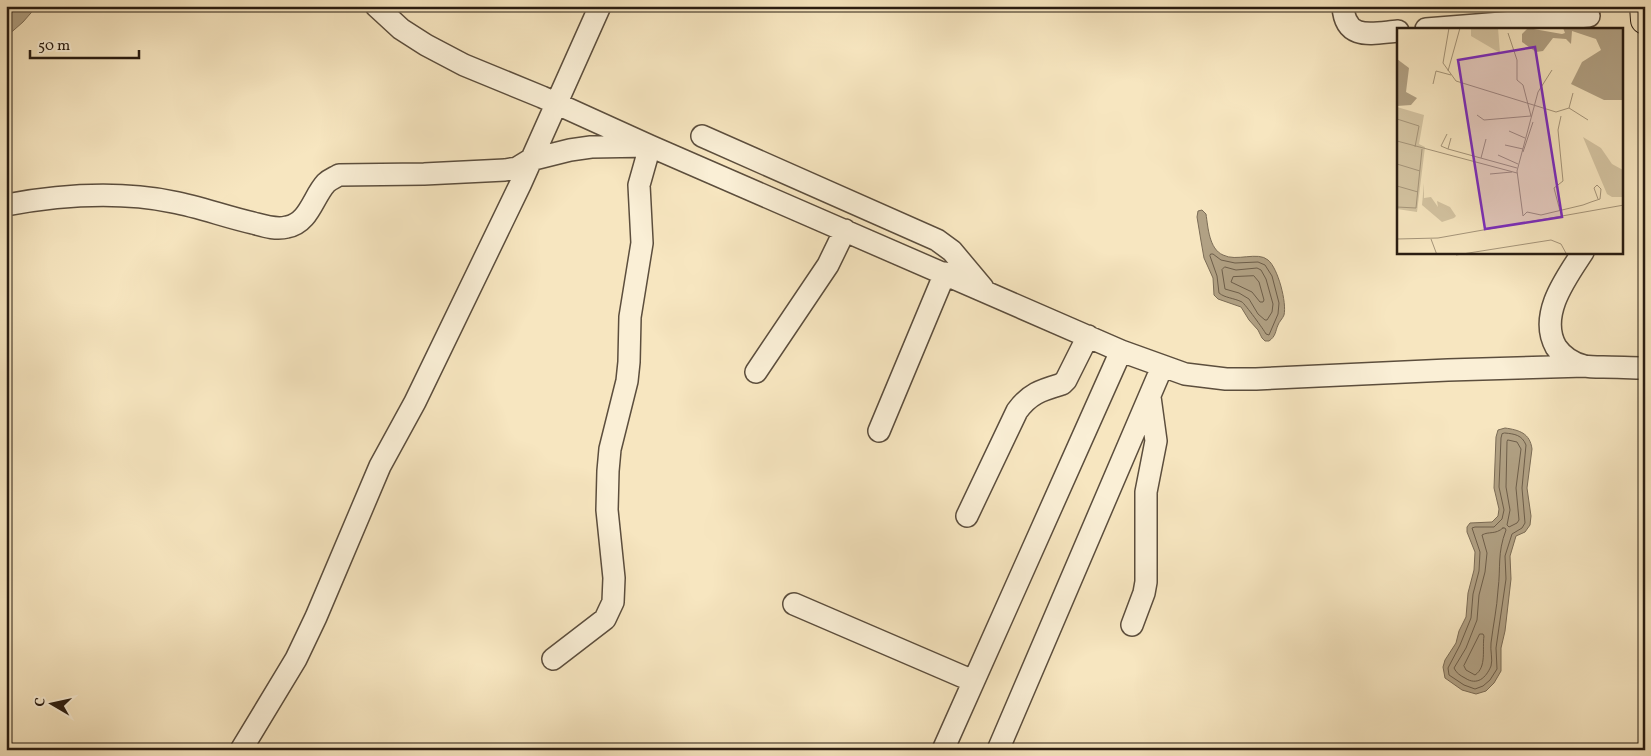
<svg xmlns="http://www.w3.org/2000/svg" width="1651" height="756" viewBox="0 0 1651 756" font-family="Vollkorn,serif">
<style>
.water{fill:#b1a184;stroke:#7b6c56}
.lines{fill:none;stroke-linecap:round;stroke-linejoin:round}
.shore{stroke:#6d5e4a;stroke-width:1}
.minor-casing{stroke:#5c4e3d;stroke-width:24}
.highway-casing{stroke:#291c11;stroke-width:30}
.minor{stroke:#faefd6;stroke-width:21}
.highway{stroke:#f7e6c0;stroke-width:28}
.inset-road{fill:none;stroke:#a5957a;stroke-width:1}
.view{fill:#7b2cbf;fill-opacity:0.15;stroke:#7b2cbf;stroke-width:2.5}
.inset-edge{fill:none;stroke:#291c11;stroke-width:2.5}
</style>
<rect width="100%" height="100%" fill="#f7e6c0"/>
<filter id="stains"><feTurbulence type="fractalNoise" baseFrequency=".004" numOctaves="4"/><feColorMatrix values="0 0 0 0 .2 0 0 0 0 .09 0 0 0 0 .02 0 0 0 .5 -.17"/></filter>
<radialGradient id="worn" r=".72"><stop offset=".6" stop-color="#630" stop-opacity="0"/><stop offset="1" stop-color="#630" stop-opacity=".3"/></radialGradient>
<!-- water -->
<path class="water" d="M 6,6 L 37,6 L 23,22 L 6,37 Z
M 1202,210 L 1206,214 C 1208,227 1209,249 1223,255 C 1236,262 1258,251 1268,260 C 1278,268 1287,303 1284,315 C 1283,318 1279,322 1278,325 C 1275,332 1276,336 1269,341 L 1265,341 L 1262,338 L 1258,330 L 1249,320 L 1241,307 L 1218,299 L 1214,295 L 1213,278 L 1204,258 L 1201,241 L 1197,217 L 1198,211 Z
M 1505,428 C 1519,430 1530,433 1532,449 L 1527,488 L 1531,516 L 1530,525 L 1525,532 L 1516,536 L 1510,556 L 1511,579 L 1505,631 L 1501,648 L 1501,671 L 1494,683 L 1486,691 L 1476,694 L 1462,690 L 1445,678 L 1443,667 L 1445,660 L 1456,643 L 1459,631 L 1466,617 L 1468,593 L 1474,570 L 1475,552 L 1467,532 L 1467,527 L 1470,523 L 1492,522 L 1498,516 L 1499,509 L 1494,488 L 1496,437 L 1498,430 Z"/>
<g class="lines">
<!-- shore -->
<path class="shore" d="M 1211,254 L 1213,254 L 1221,260 L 1235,263 L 1258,262 L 1265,265 L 1272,276 L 1279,303 L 1278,314 L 1269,335 L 1266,334 C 1264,330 1245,304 1242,302 C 1234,298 1225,298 1219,293 L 1217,276 L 1210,256 Z
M 1225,267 L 1236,270 L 1257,268 L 1261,270 L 1266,279 L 1273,304 L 1272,312 L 1267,320 L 1265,320 L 1258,314 L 1249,299 L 1239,293 L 1225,289 L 1222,270 Z
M 1254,276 L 1259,282 L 1264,300 L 1263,302 L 1260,302 L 1252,292 L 1231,282 L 1233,277 Z
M 1505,433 C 1515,434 1522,435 1526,445 L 1522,488 L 1525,523 L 1522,528 L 1512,534 L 1505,556 L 1506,579 L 1496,648 L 1497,669 L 1490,680 L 1483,686 L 1475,689 L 1464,685 L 1449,675 L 1448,668 L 1460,645 L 1471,618 L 1473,594 L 1479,571 L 1480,552 L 1472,528 L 1475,527 L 1494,527 L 1502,519 L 1504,510 L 1499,487 L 1501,438 L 1502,434 Z
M 1508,440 L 1517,442 L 1521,449 L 1516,488 L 1519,520 L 1517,523 L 1509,527 L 1507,525 L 1510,510 L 1506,487 L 1507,442 Z
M 1503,528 L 1505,528 L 1506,530 C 1497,554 1501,566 1498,590 C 1497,608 1493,626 1491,643 C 1490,650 1493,660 1491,666 C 1486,678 1477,686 1465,678 C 1461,676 1456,673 1454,668 L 1466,648 L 1477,620 L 1479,595 L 1485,572 L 1487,553 L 1482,535 C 1489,531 1495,535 1503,528 Z
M 1480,634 L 1483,634 L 1484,636 C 1482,649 1487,667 1475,675 L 1466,670 L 1464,666 Z"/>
<!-- minor casing -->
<g class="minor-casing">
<path id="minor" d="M 376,6 L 401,29 L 426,45 L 464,65 L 542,97 L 650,146 L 1121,351 L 1185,374 L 1226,379 L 1256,379 L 1448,370 L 1585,366
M 1343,6 C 1345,42 1373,33 1398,31
M 1426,29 L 1589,16
M 702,136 L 937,240 L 952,251 L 983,288
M 6,205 C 60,195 119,191 173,202 C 200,207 226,217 253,223 C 264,226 276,230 287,227 C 309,223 313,197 326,183 C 330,179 334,178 339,175 L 424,174 L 505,170 L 517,168 L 530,160 L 570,150 L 591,147 L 650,146 L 639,185 L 642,243 L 630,317 L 629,362 L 627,381 L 610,449 L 608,471 L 607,510 L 614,578 L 613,602 L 605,619 L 553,659
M 1583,252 C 1566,278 1538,315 1556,347 C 1563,357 1572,363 1584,366 C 1589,367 1596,367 1603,367 C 1617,367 1631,368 1645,368
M 756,372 L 828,265 L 845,230
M 879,431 L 945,273
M 967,516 L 1017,411 C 1030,393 1042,390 1062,384 L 1066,380 L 1088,336
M 794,604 L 973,681
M 1132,625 L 1144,593 L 1146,582 L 1146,492 L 1156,441 L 1150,397
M 241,750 L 296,659 L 316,617 L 380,466 L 415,402 L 520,185 L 600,6
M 943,750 L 1121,351
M 998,750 L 1162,367"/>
</g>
<!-- highway casing -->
<g class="highway-casing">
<path id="highway" d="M 1644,6 L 1645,20"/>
</g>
<!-- minor -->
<use href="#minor" class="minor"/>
<!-- highway -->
<use href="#highway" class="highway"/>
</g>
<!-- overview -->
<g transform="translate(1397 28)">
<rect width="226" height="226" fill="#f7e6c0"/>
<path d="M 74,0 L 101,0 L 103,25 L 74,8 ZM 0,79 L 27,87 L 22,116 L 28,119 L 20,184 L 0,181 ZM 186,109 L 204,120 L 215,136 L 226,142 L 226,169 L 215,169 L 210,166 ZM 27,155 L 27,170 L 34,169 L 41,179 L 40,173 L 53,179 L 59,188 L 57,190 L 45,194 L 25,177 Z" fill="#d4c4a2"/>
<path d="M 131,0 L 165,6 L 168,5 L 166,0 L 226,0 L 226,72 L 207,72 L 174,56 L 185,34 L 204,22 L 199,11 L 175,3 L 174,16 L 169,11 L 156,10 L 146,23 L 139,24 L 125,14 L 125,6 ZM 0,31 L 12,40 L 9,64 L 20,70 L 14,77 L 0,78 Z" fill="#b1a184"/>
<path class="inset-road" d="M 52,0 L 46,35 L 59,53 L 159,84 L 172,80 L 191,92M 51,43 L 63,0M 36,56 L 39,43 L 54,47M 172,80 L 176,65M 80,87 L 87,92 L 134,88 L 126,57 L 120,52 L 120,32 L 111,5M 0,91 L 22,98 L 18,119M 112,103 L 128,110M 50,106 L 44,118 L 51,121M 54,110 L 51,121 L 120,140M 0,113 L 120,145M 108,117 L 126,121M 126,124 L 136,94M 101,127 L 121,136M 84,130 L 89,111M 0,136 L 23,143M 93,146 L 115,144M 0,158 L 21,164M 0,179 L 19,180 L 25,121M 163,183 L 157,160 L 166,153 L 161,102 L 164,88M 126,188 L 120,143 L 141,64 L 155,42M 126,188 L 130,184 L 144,187 L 186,177 L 194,174 L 203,171 L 204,161 L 200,157 L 197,160 L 201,171M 0,211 L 41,210 L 227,177M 34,211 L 40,227M 59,227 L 154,212 L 164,216 L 170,227"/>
<path class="view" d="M 138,19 L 165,189 L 88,201 L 61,32 Z"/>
<rect width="226" height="226" class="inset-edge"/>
</g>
<!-- margin -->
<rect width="1651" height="756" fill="none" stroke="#f7e6c0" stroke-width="25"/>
<rect x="8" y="8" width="1636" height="741" fill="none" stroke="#291c11" stroke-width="2.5"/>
<rect x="12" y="12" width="1626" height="731" fill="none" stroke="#291c11"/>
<!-- north arrow -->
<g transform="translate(52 704) rotate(279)" stroke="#faefd6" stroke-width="4" paint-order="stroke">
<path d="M0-4L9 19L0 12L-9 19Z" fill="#291c11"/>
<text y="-8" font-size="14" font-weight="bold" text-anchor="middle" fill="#291c11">С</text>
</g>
<!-- scale -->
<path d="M30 50v8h109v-8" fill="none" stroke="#291c11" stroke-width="2.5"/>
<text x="38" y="50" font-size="15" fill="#291c11" stroke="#faefd6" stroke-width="4" paint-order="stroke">50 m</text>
<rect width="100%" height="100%" filter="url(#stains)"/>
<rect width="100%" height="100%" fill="url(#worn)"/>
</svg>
